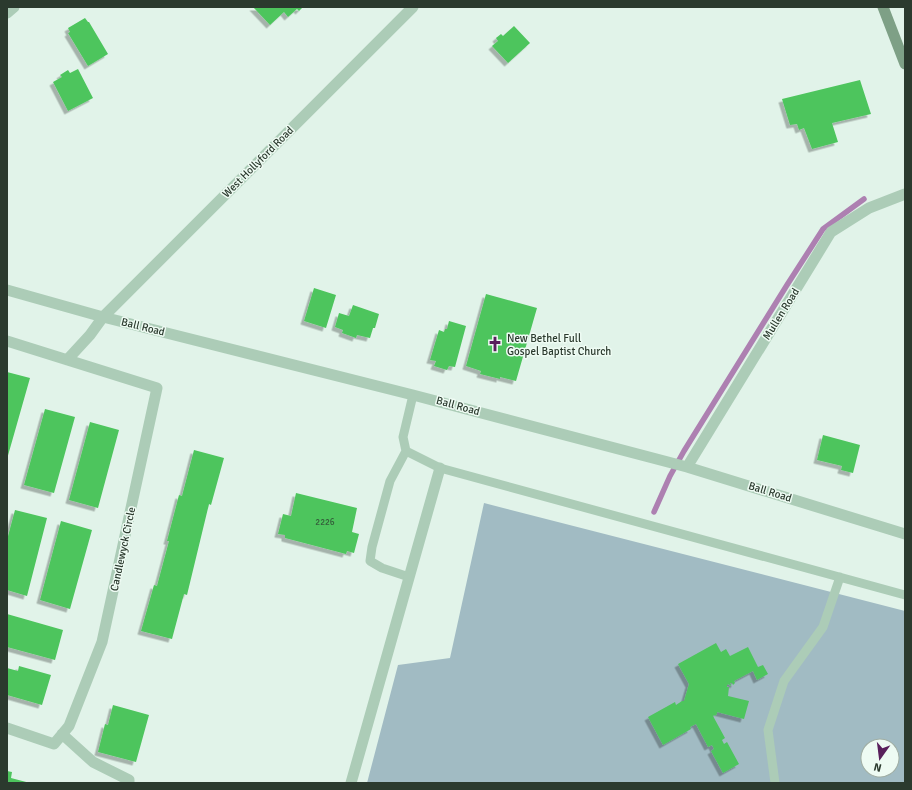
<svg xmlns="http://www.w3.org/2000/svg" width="912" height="790" viewBox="0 0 912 790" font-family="Signika,sans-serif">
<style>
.green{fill:#a1bbc3;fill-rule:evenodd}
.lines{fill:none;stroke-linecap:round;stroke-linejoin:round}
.stream{stroke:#ad80b1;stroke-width:5.5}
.building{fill:#4dc55d;filter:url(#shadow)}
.service{stroke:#acccb7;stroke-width:9}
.minor{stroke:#acccb7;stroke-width:11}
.secondary{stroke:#7ea086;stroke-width:11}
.labels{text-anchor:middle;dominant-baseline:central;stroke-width:3;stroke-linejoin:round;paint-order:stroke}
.number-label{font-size:9px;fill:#345d3a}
.street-label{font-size:11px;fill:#2b3a2e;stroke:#eefbf3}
.poi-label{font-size:11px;fill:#2b3a2e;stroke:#eefbf3;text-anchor:start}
</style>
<defs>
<filter id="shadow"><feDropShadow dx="-3.5" dy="3.5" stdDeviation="0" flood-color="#0004"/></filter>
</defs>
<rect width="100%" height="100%" fill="#e1f3e9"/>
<!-- green -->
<path class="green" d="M 484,503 L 905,611 L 905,783 L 367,783 L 398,665 L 450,658 ZM 868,746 L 892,746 L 892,770 L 868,770 Z"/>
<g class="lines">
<!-- stream -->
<path class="stream" d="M 654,512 L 670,476 L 684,451 L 787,285 L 823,229 L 864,199"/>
</g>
<!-- building -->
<path class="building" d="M 253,7 L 303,7 L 299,11 L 297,9 L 288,17 L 284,12 L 270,25 Z
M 85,18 L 88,22 L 89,22 L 108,54 L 88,66 L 68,33 L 70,32 L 68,28 Z
M 514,26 L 530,43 L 508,63 L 492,46 L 498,41 L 496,38 L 501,34 L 503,36 Z
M 78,69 L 93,98 L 68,111 L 53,82 L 62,77 L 60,75 L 68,70 L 70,73 Z
M 860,80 L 871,114 L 832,123 L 838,142 L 812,149 L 804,128 L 799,130 L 797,124 L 790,125 L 782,99 Z
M 314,288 L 336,295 L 326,328 L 304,321 Z
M 486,294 L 537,308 L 516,381 L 500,377 L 500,379 L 480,374 L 481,371 L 466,366 Z
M 353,305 L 379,314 L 375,328 L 373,328 L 370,338 L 357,335 L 356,338 L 342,333 L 343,330 L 335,327 L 339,313 L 349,316 Z
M 449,321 L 466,326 L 455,367 L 449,366 L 447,370 L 434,366 L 436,361 L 430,360 L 439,330 L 444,332 L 445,329 L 447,329 Z
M 7,372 L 30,378 L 7,459 Z
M 45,409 L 75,417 L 54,493 L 24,485 Z
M 90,422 L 119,430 L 98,508 L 69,500 Z
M 823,435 L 860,445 L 853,473 L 841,470 L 842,466 L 817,460 Z
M 194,450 L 224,458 L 211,505 L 209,504 L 187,595 L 184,594 L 172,639 L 141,631 L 154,585 L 157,586 L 169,541 L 167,541 L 179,495 L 182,496 Z
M 296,493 L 357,508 L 352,532 L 359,534 L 354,553 L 347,551 L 346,554 L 285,538 L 285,535 L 278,534 L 283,514 L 291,516 Z
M 15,510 L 47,518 L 27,596 L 7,590 L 7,540 Z
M 61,521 L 92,530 L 70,609 L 40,600 Z
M 7,614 L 63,630 L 55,660 L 7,647 Z
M 716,643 L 721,652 L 726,649 L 730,656 L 748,647 L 758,667 L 763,665 L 768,674 L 757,680 L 753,671 L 734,681 L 735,683 L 733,685 L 732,683 L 730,683 L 731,685 L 730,686 L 729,684 L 727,685 L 727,687 L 729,687 L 728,696 L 749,701 L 744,719 L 717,712 L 717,714 L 715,716 L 714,715 L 713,716 L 725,738 L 722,740 L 724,744 L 727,742 L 739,764 L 723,773 L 711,751 L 714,749 L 712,745 L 708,747 L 696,724 L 690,727 L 691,729 L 663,745 L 648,717 L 675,702 L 676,705 L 682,701 L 686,701 L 684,701 L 689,684 L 678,664 Z
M 19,666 L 51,675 L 42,705 L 7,695 L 7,668 L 18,671 Z
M 113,705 L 149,715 L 136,762 L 98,752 L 105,724 L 108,725 Z
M 7,771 L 12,772 L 11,778 L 30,783 L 7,783 Z"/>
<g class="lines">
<!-- service -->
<path class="service" d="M 413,395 L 403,437 L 406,451 L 440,468 L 905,595
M 406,451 L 390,481 L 372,547 L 370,561 L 382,568 L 409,577
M 775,783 L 768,730 L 784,681 L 823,627 L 840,577"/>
<!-- minor -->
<path class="minor" d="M 7,13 L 14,7
M 7,290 L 103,317 L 413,395 L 687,467 L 905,534
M 7,341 L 157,388 L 102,642 L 69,726 L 54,744 L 7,728
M 67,360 L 90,335 L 103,317 L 413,7
M 687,467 L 831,232 L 869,208 L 905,194
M 62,734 L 93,762 L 129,780 L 129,783
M 351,783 L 440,468"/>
<!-- secondary -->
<path class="secondary" d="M 883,7 L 905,64"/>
</g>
<!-- icons -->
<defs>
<g id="church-bare" transform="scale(1.2)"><path d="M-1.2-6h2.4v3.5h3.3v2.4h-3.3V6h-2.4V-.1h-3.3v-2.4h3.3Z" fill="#59205c" stroke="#eefbf3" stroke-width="2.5" paint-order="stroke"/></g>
</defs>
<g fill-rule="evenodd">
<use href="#church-bare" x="495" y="344"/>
</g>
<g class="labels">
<!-- number labels -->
<g class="number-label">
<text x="325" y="522">2226</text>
</g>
<!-- street labels -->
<g class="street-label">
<text transform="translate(258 162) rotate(-45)">West Hollyford Road</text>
<text transform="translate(781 314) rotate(-58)">Mullen Road</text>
<text transform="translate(143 327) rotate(14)">Ball Road</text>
<text transform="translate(458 406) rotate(15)">Ball Road</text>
<text transform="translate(770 492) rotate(17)">Ball Road</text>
<text transform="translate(123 549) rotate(-78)">Candlewyck Circle</text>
</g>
<!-- poi labels -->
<g class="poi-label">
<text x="507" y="338">New Bethel Full<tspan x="507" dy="13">Gospel Baptist Church</tspan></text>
</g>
</g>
<!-- border -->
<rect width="912" height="790" fill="none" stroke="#2b3a2e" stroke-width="16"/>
<!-- north arrow -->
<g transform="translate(880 758) rotate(194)"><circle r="19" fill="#eefbf3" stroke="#a0aea4"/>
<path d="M0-3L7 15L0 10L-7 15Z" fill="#59205c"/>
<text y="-6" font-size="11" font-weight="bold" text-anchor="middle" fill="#2b3a2e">N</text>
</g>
</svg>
